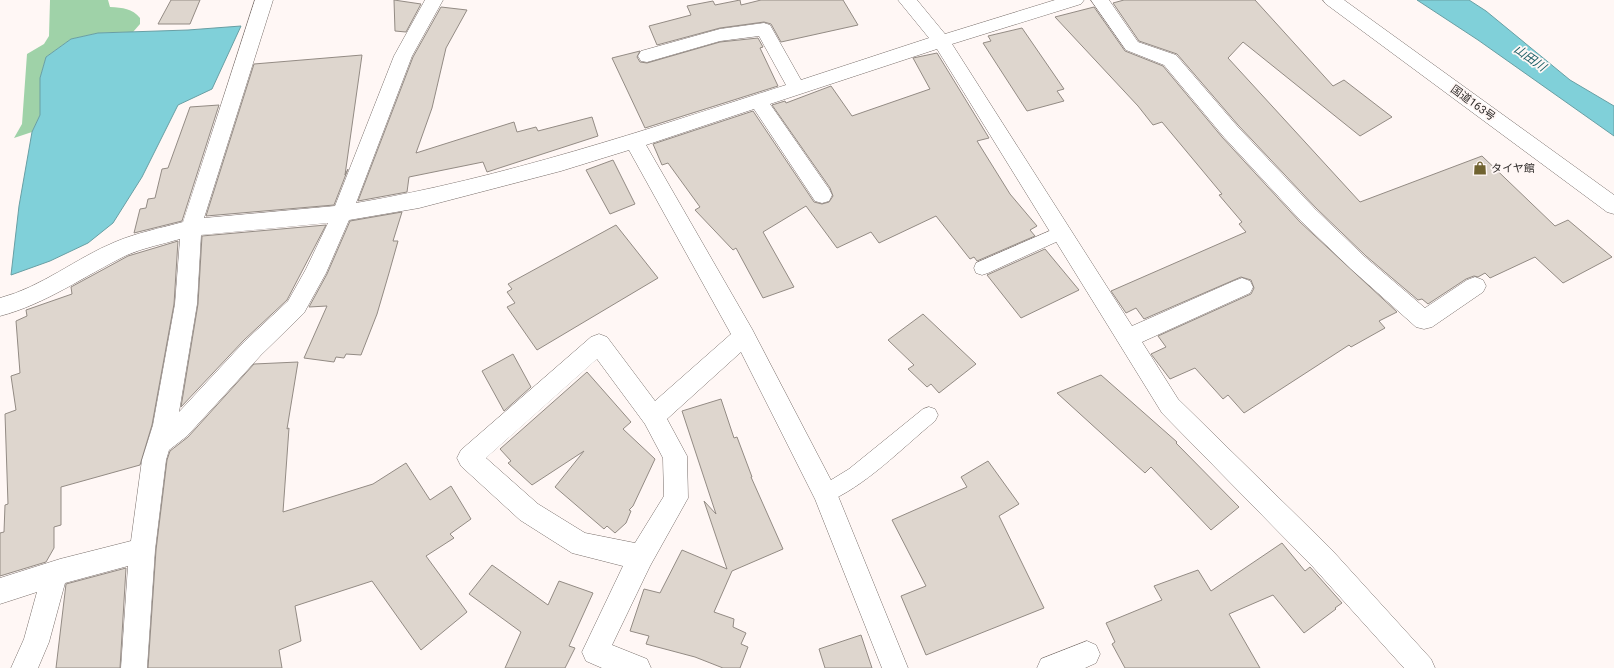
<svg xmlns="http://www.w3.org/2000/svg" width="1614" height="668" viewBox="0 0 1614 668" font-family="Roboto,'Noto Sans JP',sans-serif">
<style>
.forest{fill:#9fd2a8}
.water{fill:#80d0d9;stroke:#689fa4}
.building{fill:#ded6ce;stroke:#938b84}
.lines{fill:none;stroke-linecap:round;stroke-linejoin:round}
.service-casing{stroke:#7a706c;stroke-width:1}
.minor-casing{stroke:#7a706c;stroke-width:1}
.trunk-casing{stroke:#7a706c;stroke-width:1}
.service{fill:#fff;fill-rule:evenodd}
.minor{fill:#fff;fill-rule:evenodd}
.trunk{fill:#fff;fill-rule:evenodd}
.labels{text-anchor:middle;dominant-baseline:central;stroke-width:3.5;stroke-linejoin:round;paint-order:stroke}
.street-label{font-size:11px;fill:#302c2a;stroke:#fff7f5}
.poi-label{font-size:11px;fill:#302c2a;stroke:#fff7f5;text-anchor:start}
.water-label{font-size:12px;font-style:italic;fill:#1b5e65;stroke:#fff7f5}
</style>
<rect width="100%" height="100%" fill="#fff7f5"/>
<!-- forest -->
<path class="forest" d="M 50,0 L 108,0 L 110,7 C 123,8 132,8 140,18 L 140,24 L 133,32 L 98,33 L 71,39 L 46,57 L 40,78 L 40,115 L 32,132 L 14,138 L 22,124 L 27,54 L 44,44 L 49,36 Z"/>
<!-- water -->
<path class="water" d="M 1417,0 L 1469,0 L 1486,11 L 1570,80 L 1614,106 L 1614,136 L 1478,40 Z
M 241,26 L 212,89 L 178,105 L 142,177 L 113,223 L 88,243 L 50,261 L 11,275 L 19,206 L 32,132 L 40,115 L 40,78 L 46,57 L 71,39 L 98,33 L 188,30 Z"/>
<!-- building -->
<path class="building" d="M 171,0 L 200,0 L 190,24 L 158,24 Z
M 394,0 L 421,4 L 406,32 L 395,31 Z
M 740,0 L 741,5 L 761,0 L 843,0 L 858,25 L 781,42 L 771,24 L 764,22 L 720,28 L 657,45 L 649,26 L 691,15 L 687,6 L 713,1 L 715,5 Z
M 1124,0 L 1255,0 L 1333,86 L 1344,80 L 1392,117 L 1360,136 L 1243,42 L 1228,58 L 1360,202 L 1482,156 L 1555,226 L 1568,220 L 1612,257 L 1563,283 L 1535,257 L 1490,278 L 1485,273 L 1478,277 L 1474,276 L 1466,279 L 1428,304 L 1422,299 L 1418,300 L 1366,256 L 1316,208 L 1238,125 L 1177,54 L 1139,41 L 1113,3 Z
M 441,7 L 467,10 L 446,48 L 432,108 L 416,153 L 514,122 L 517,132 L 536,127 L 538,131 L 592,117 L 598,136 L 487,172 L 483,162 L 409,177 L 407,192 L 358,201 L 413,57 Z
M 1094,7 L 1125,51 L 1163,66 L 1222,137 L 1300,222 L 1397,312 L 1379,321 L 1385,328 L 1351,347 L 1349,345 L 1244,413 L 1228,395 L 1223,399 L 1195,368 L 1170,379 L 1151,354 L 1166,347 L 1158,336 L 1251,294 L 1254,288 L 1251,280 L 1241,277 L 1144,319 L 1136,308 L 1126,313 L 1111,291 L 1246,232 L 1239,224 L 1242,222 L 1219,195 L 1222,194 L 1162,122 L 1153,125 L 1138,106 L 1055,17 Z
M 1022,28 L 1064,89 L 1057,91 L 1064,101 L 1027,111 L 983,43 L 991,41 L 988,36 Z
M 758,38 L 763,47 L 760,48 L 778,86 L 645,128 L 612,58 L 640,51 L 637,57 L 640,62 L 647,63 L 720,42 Z
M 937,53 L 989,138 L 977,141 L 1010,194 L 1037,226 L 1030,230 L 1035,236 L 977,261 L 974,257 L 970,259 L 936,216 L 879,243 L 871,232 L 837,248 L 806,206 L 763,232 L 794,287 L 763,298 L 736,248 L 733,250 L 695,210 L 700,207 L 668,163 L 662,165 L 653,144 L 753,111 L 814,202 L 822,204 L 829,202 L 833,196 L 830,188 L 772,105 L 785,101 L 786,103 L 831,86 L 852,116 L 930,89 L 913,58 Z
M 362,55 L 345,175 L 348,169 L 334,205 L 206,216 L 254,64 Z
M 219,105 L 182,221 L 134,233 L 140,209 L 146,208 L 148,199 L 155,198 L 162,169 L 168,168 L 190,107 Z
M 613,160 L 635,204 L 610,214 L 586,170 Z
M 402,212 L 393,241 L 398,241 L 389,273 L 377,314 L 361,355 L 346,354 L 344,358 L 336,357 L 334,362 L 304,358 L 327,306 L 309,307 L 327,274 L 350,221 Z
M 326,225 L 287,300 L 244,340 L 181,407 L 198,304 L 202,236 Z
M 616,225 L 658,278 L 537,350 L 507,307 L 515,303 L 507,292 L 512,289 L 508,284 Z
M 178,241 L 174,304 L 152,425 L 140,465 L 61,487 L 61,525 L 54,527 L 54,548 L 46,562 L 0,576 L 0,533 L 4,532 L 5,505 L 8,504 L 5,414 L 16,410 L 11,376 L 20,373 L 16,321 L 27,316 L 26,310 L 72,294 L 71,287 L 128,256 Z
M 1045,249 L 1079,290 L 1021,318 L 987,275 Z
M 923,314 L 976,364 L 939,393 L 931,384 L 927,387 L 908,369 L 914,365 L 888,340 Z
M 513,354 L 531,387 L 504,411 L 482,371 Z
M 298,362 L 287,429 L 289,428 L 283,512 L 373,484 L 406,463 L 430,500 L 451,486 L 471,519 L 450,534 L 454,538 L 426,556 L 467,612 L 421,650 L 372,581 L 295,606 L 301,641 L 279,650 L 282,668 L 148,668 L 156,550 L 167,460 L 170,451 L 188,437 L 254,364 Z
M 587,372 L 631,422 L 623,429 L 655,459 L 633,506 L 629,510 L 631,511 L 626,523 L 615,533 L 607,526 L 604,529 L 555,487 L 584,451 L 532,485 L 508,463 L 511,461 L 500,449 Z
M 1101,375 L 1177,442 L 1176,443 L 1239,507 L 1211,530 L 1151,467 L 1145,473 L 1057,393 Z
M 721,399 L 734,438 L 737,437 L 752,477 L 751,477 L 783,549 L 732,571 L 714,612 L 734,619 L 733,627 L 746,633 L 741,644 L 748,647 L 740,668 L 723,668 L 695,657 L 646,644 L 649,636 L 630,631 L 644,589 L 660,593 L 682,550 L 727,569 L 704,501 L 716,514 L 682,411 Z
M 988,461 L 1019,504 L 999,516 L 1044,608 L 926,655 L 901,596 L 926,586 L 892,520 L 967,487 L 961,477 Z
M 1282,543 L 1305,571 L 1310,567 L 1342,603 L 1335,608 L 1336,609 L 1304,633 L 1273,595 L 1229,614 L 1260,668 L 1125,668 L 1112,644 L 1115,642 L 1106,623 L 1162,600 L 1154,586 L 1198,570 L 1211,591 Z
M 492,565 L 548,605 L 559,581 L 593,593 L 569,646 L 575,648 L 565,668 L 505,668 L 521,632 L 469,594 Z
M 126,568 L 120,668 L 56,668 L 66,584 Z
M 861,635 L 872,668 L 825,668 L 819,649 Z"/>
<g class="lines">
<!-- service casing -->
<g class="service-casing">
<path id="service" d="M 1061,226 L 1067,227 L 1069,232 L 1067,237 L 988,273 L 982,275 L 976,273 L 974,268 L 976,263 Z
M 929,407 L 935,409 L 938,415 L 935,421 C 902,448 865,487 825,503 L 818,500 L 816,494 L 818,488 L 849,469 L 923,409 Z"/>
</g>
<!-- minor casing -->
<g class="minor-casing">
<path id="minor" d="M 255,0 L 273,0 L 204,218 L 335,206 L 394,56 L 425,0 L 443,0 L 412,56 L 356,203 C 503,178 645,130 786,85 L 759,36 L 720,41 L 647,62 L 641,61 L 638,56 L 641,51 L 720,29 L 764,23 L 770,25 L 801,80 L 929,38 L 898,0 L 917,0 L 945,34 L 1055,0 L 1084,0 L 1081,4 L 952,44 L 1132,326 L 1234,281 L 1242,278 L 1250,281 L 1253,287 L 1250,293 L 1142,342 L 1178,399 L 1331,549 L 1431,659 L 1435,668 L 1404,668 L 1313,567 L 1162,413 L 937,49 L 770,104 L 829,189 L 832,195 L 829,201 L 822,203 L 815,201 L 754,109 L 646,145 L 752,329 L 834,486 L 908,668 L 882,668 L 815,499 L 741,352 L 667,419 L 687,456 L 688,498 L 650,566 L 612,645 L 647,659 L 651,668 L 602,668 L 586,661 L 582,652 L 623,566 L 572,553 L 520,520 L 461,466 L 457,458 L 461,450 L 591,337 L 599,334 L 607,337 L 655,401 L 731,334 L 629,150 L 561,171 L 419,208 L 349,220 L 326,273 L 304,313 L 261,355 L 187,436 L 169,450 L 166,460 L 155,550 L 147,668 L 121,668 L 128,566 L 65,583 L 49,642 L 38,668 L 11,668 L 24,639 L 37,592 L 0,604 L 0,578 L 60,559 L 131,541 L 142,460 L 153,425 L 175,304 L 180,239 C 163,244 143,248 127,255 C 84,276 46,304 0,316 L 0,298 C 42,287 76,258 115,242 C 136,233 161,228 183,222 ZM 328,223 L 306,269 L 288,301 L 245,341 L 179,412 L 197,304 L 201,235 ZM 597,359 L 645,424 L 663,458 L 664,496 L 635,543 L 585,533 L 538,504 L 486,458 Z
M 1091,0 L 1109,0 L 1138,42 L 1176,55 L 1237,126 L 1315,209 L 1365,257 L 1425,308 L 1467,280 L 1475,277 L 1483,280 L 1486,286 L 1483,292 L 1432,327 L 1424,329 L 1416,327 L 1351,269 L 1301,221 L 1223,136 L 1164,65 L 1126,50 Z
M 1087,641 L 1096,645 L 1100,654 L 1096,663 L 1085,668 L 1037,668 L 1041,659 Z"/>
</g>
<!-- trunk casing -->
<g class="trunk-casing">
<path id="trunk" d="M 1323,0 L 1344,0 L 1614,195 L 1614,214 L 1607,212 L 1326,4 Z"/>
</g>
<!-- service -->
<use href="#service" class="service"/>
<!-- minor -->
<use href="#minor" class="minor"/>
<!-- trunk -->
<use href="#trunk" class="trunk"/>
</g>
<!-- icons -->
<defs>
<g id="shop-bare" transform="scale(1.08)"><path d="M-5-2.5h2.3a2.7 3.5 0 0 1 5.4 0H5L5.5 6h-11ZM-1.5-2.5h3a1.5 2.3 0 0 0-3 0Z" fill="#706330" stroke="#fff7f5" stroke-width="2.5" paint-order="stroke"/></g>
</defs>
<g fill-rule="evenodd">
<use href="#shop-bare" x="1480" y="168"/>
</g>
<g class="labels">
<!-- street labels -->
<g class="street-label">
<text transform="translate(1473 103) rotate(36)">国道163号</text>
</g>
<!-- poi labels -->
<g class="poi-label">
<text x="1491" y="168">タイヤ館</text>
</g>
<!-- water labels -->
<g class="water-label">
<text transform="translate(1530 58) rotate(35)">山田川</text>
</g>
</g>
</svg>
